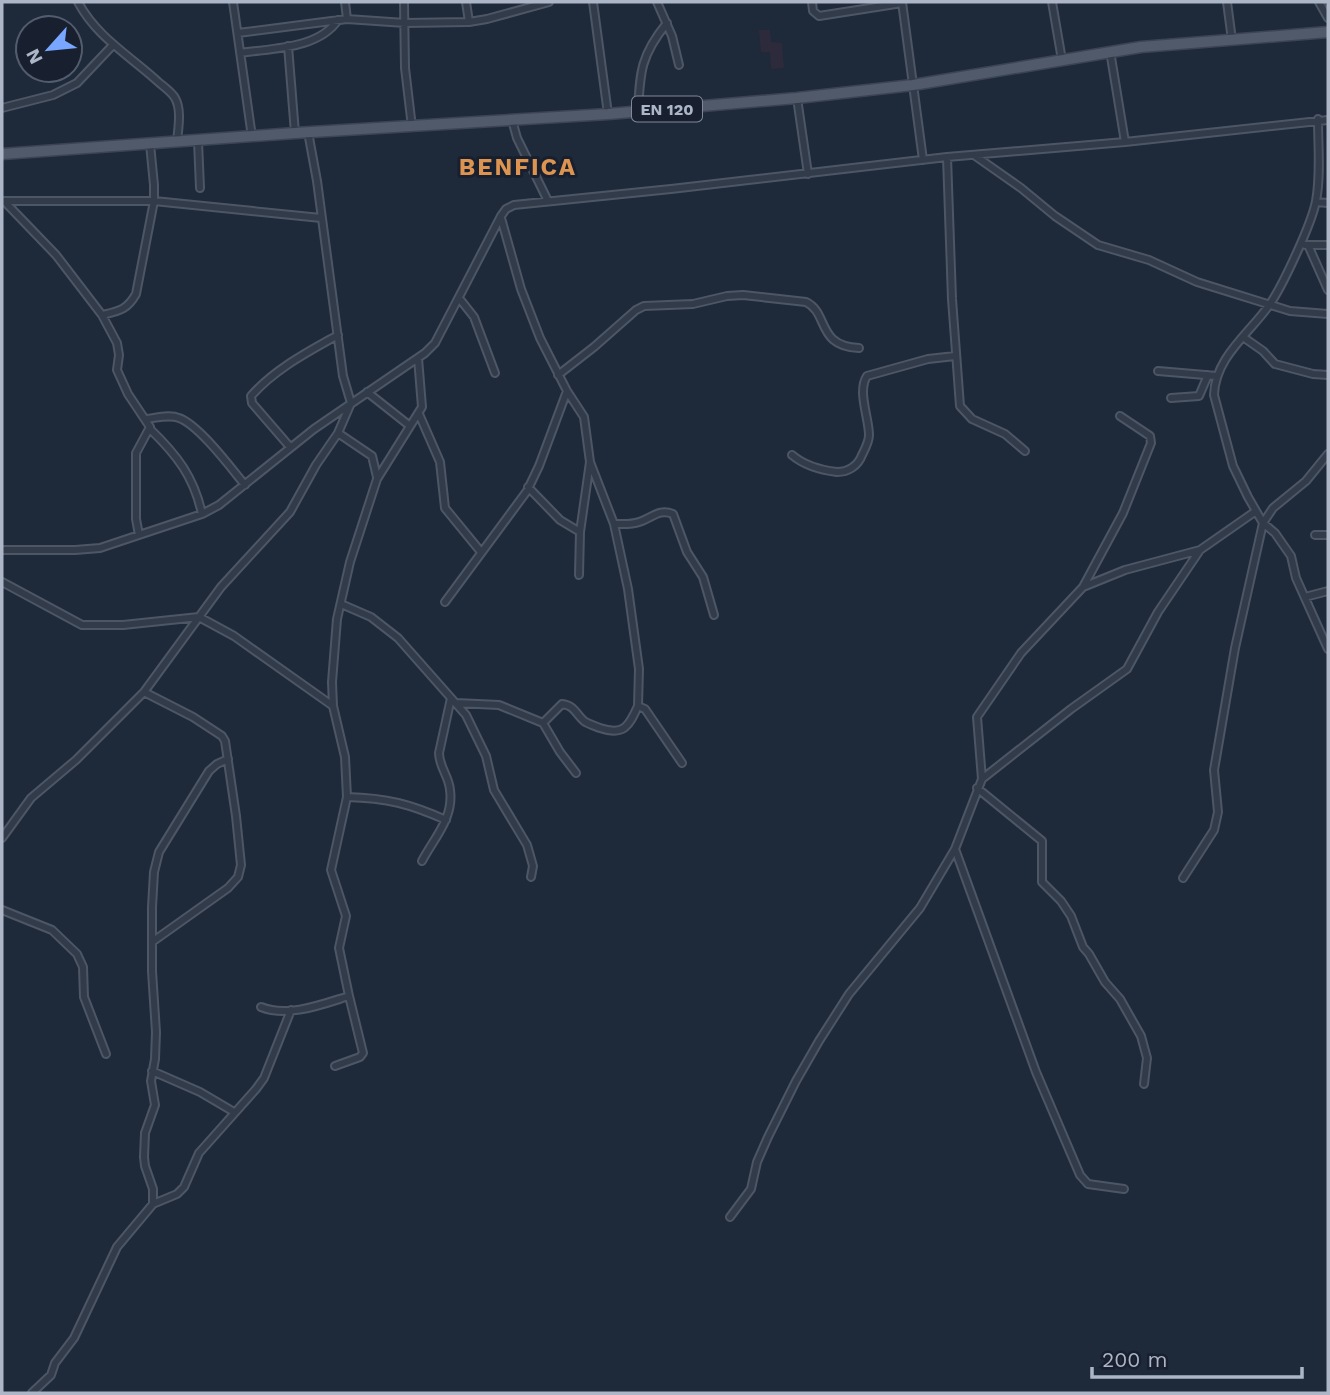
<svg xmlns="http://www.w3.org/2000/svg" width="1330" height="1395" viewBox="0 0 1330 1395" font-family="'Work Sans',sans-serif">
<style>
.medical{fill:#2d2b3b}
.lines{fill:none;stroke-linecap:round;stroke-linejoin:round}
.street-casing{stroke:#4d5665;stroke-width:10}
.primary-casing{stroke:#3c4454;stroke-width:13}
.street{stroke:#323b4a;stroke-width:6}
.primary{stroke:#505a6b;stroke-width:10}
.labels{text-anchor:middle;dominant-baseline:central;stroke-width:6;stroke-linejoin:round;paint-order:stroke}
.shield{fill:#18202f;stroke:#808999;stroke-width:2}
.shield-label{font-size:16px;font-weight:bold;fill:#acb6c7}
.district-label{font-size:24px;font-weight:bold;letter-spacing:2px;fill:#dd9451;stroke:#18202f}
</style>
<rect width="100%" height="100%" fill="#1e293a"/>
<!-- medical -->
<path class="medical" d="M 759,30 L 770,30 L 771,42 L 782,43 L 784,68 L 771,69 L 770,52 L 761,52 Z"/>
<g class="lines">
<!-- street casing -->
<g class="street-casing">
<path id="street" d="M 78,2 C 96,36 127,54 155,79 C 161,85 171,91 175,98 C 182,110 178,129 177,142
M 233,2 L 252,137
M 345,2 L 347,19
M 404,2 L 405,68 L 412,127
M 466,2 L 469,22
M 593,2 L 608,114
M 657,2 L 672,36 L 679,65
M 812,2 L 813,11 L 819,16 L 902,3
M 902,2 L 923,160
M 1052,2 L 1062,60
M 1227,2 L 1232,40
M 1319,2 L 1328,18
M 238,33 L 347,19 L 405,23 L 469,22 L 487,19 L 549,2
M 288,46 L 295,133
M 1110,51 L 1125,142
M 241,53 C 273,48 318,49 338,20
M 797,98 L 808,174
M 2,108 L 53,95 L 77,83 L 113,45
M 638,111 C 640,71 641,55 667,23
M 1318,119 C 1318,146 1321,175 1316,201 C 1312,223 1283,285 1270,304 C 1250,333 1215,357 1214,395 L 1233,466 L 1248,497 L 1263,523 L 1275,533 L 1291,556 L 1296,578 L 1328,649
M 512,120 L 517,138 L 548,201
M 198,141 L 200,188
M 974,155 L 1021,188 L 1055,216 L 1098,245 L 1149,260 L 1197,282 L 1290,311 L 1328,314
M 947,157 L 952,299 L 960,406 L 972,419 L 1005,434 L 1025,451
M 4,201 L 56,255 L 102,315 L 117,343 L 119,355 L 117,370 L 128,394 L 150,427 L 136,453 L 136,519 L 139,535
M 4,201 L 154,201 L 321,218
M 1316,202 L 1328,203
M 501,218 L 521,289 L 540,338 L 567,391 L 584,417 L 590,462 L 614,524 L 628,589 L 639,669 L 638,706 L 645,709 L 682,763
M 1305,245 L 1328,245
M 1308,245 L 1328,290
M 459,298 L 474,317 L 495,373
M 102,315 C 119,311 127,310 136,294 L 154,201 L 154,185 L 150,144
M 1243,337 L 1263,351 L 1275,364 L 1313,374 L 1328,375
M 1158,371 L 1217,376
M 558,375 L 594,347 L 636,310 L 644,306 L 693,304 L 727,296 L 743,295 L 806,302 C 829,313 816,346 859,348
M 367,392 L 410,426
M 1171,398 L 1199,396 L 1208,375
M 419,414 L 440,462 L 445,508 L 481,552
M 146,419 C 156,418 170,414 179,418 C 199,425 231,468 245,485
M 150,429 C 177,455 194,477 202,514
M 338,433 L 372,456 L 377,477
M 290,447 L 252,403 L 251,396 C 275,369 306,353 338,335
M 792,455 C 805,466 820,470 837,472 C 848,472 858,466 862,455 C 865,449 869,442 869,435 C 869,418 857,391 867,376 L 928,359 L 955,356
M 528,487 L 560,520 L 580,532
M 614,524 C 622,524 631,525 639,522 C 652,518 659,508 673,514 L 687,552 L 703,577 L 714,615
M 1315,535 L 1328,535
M 2,550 L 75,550 L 100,548 L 202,514 L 219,505 L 314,429 L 425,353 L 435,343 L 501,216 L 506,209 L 514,205 L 671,189 L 947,157 L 1125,142 L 1328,120
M 579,575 L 580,532 L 590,462
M 2,582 L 82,625 L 123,625 L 199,617 L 221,587 L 290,512 L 316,465 L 338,433 L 351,403 L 343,376 L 317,181 L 308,132
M 1083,587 L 1123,513 L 1151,443 L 1150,436 L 1120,416
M 1305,597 L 1328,591
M 445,602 L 527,491 L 539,466 L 567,391
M 341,604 L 371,617 L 398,638 L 466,715 L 486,756 L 494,790 L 527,845 L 533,866 L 531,877
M 144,692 L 193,717 L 222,736 L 225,741 L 236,816 L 241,865 L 238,877 L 228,888 L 152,942
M 456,703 L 499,705 L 543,723 L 560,752 L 576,773
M 543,723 L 562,704 C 574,705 576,714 584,721 C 588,724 595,726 600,728 C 624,736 629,726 638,706
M 982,779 L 977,717 L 1021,653 L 1083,587 L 1125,570 L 1200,550 L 1256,511
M 977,788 L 1042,841 L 1042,882 L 1061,901 L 1071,916 L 1083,947 L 1089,954 L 1105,982 L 1120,999 L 1141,1036 L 1147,1058 L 1144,1084
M 347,797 C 387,798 410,804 446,820
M 2,838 L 31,798 L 76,760 L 144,692 L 199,617 L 234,636 L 333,706
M 422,861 C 434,838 454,818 450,790 C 449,776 439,767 439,753 L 451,698
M 1183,878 L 1214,830 L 1218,812 L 1214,770 L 1235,648 L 1263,523 L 1273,508 L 1306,481 L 1328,454
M 2,910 L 52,930 L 77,954 L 83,967 L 84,997 L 106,1054
M 261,1007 C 288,1018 323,1004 349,996 L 339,948 L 346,916 L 331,870 L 347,797 L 345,757 L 333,706 L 332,682 L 337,619 L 350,562 L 377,479 L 422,407 L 418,358
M 335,1066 L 360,1057 L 363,1053 L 349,996
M 152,1071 L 200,1092 L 234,1112
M 1124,1189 L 1088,1184 L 1080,1175 L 1036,1072 L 955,849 L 982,779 L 1071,709 L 1127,669 L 1158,612 L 1200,550
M 153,1204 L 177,1194 L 184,1187 L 199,1153 L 256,1089 L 264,1078 L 291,1010
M 730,1217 L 751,1189 L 757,1162 L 768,1137 L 796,1081 L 819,1041 L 849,994 L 920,908 L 955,849
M 32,1393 L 51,1375 L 55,1363 L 74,1338 L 117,1247 L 153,1204 L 153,1189 L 145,1166 L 144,1157 L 145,1133 L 155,1105 L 151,1081 L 155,1059 L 156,1032 L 152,971 L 152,907 L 154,872 L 159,852 L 209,771 L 217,764 L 228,759"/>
</g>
<!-- primary casing -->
<g class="primary-casing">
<path id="primary" d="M 2,154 L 295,133 L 608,114 L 797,98 L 913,85 L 1141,47 L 1328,32"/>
</g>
<!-- street -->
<use href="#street" class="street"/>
<!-- primary -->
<use href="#primary" class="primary"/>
</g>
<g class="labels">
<!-- shield labels -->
<rect class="shield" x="632" y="96.5" width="70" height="25" rx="5"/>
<g class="shield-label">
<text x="667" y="109">EN 120</text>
</g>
<!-- district labels -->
<g class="district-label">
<text x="518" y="167">BENFICA</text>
</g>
</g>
<!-- border -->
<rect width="1330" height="1395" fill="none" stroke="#acb6c7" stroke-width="7"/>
<!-- north arrow -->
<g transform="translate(49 49) rotate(243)"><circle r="33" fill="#18202f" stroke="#535c6c" stroke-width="2"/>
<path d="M0-5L12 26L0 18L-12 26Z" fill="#79a7ff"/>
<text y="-10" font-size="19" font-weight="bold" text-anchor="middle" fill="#acb6c7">N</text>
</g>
<!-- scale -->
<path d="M1092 1367v10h210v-10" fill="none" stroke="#acb6c7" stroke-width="3.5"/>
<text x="1102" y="1367" font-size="21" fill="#acb6c7" stroke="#18202f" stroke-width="5" paint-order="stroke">200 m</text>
</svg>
